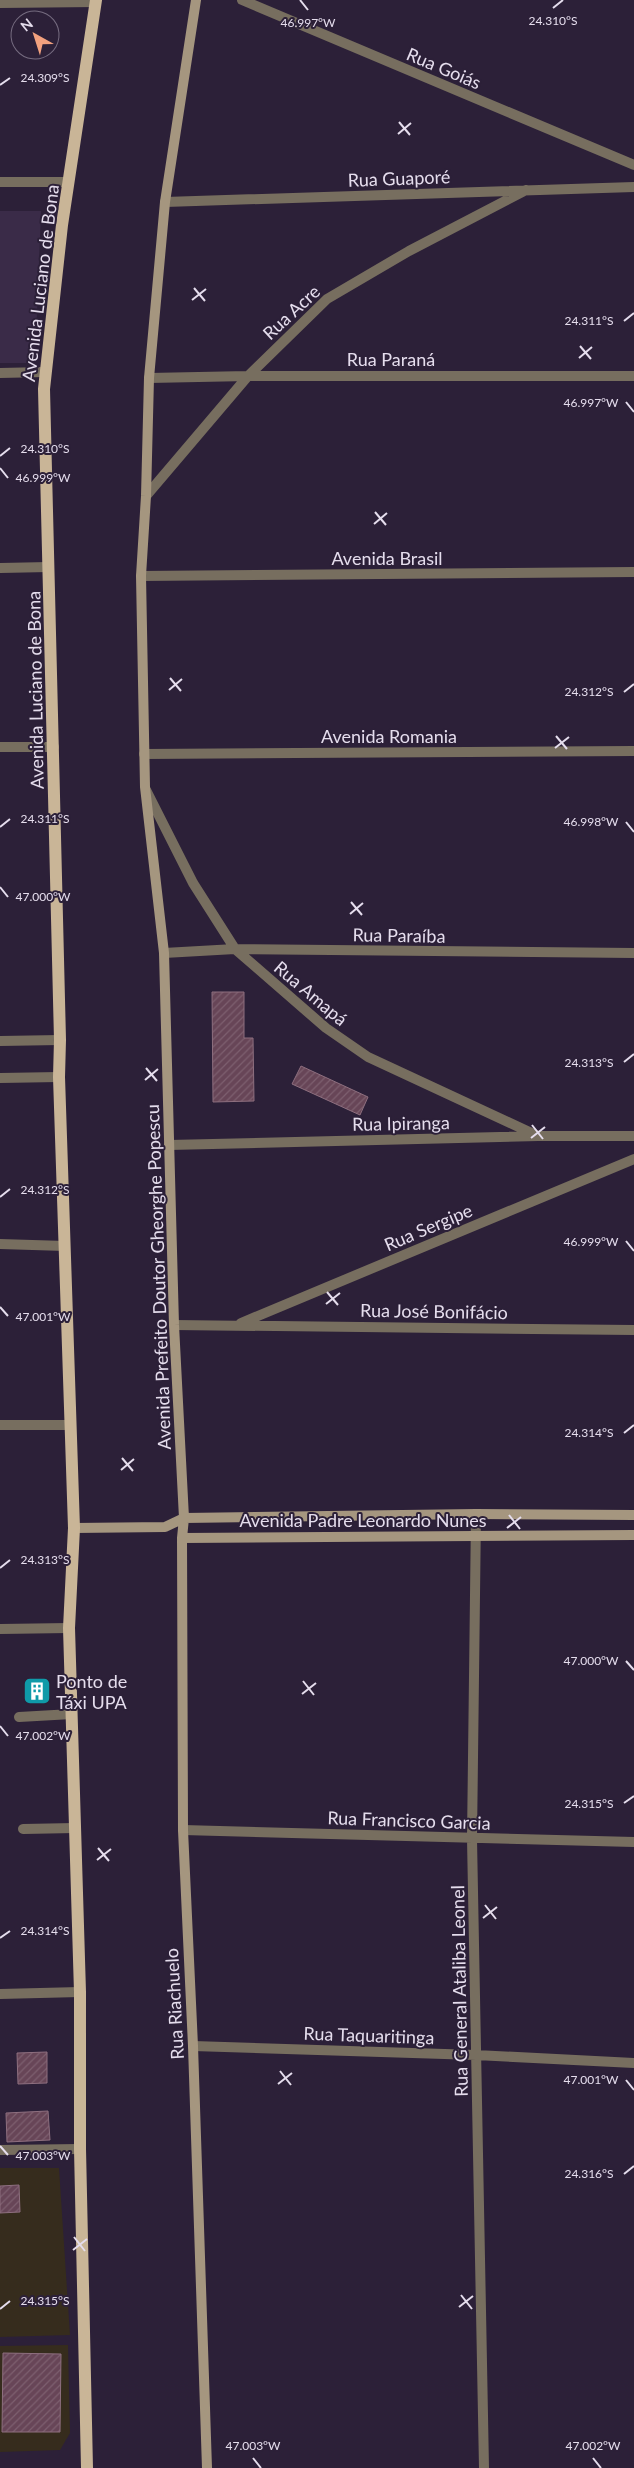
<svg xmlns="http://www.w3.org/2000/svg" width="634" height="2468" viewBox="0 0 634 2468" font-family="Lato,sans-serif">
<style>
.built{fill:#3a2b48}
.education{fill:#362c1d}
.building{fill:url(#building-hatch);stroke:#8e6f7f}
.lines{fill:none;stroke-linecap:round;stroke-linejoin:round}
.lane{stroke:#776e5f;stroke-width:10}
.street{stroke:#776e5f;stroke-width:10}
.secondary{stroke:#a5967f;stroke-width:10}
.primary{stroke:#c9b597;stroke-width:12}
.ticks{fill:none;stroke:#e5dded;stroke-width:2}
.labels{text-anchor:middle;dominant-baseline:central;stroke-width:4;stroke-linejoin:round;paint-order:stroke}
.street-label{font-size:18px;fill:#e5dded;stroke:#2c2038}
.poi-label{font-size:18px;fill:#e5dded;stroke:#2c2038;text-anchor:start}
.ticks-label{font-size:12px;text-anchor:middle;fill:#e5dded;stroke:#2c2038;stroke-width:4;stroke-linejoin:round;paint-order:stroke}
</style>
<defs>
<pattern id="building-hatch" width="6" height="6" patternUnits="userSpaceOnUse" patternTransform="scale(1.25)"><rect width="6" height="6" fill="#674557"/><path d="M-1 1l2-2M0 6l6-6M5 7l2-2" fill="none" stroke="#7d5f6f"/></pattern>
</defs>
<rect width="100%" height="100%" fill="#2c2038"/>
<!-- built -->
<path class="built" d="M 0,211 L 41,211 L 35,363 L 0,363 Z"/>
<!-- education -->
<path class="education" d="M 0,2168 L 59,2168 L 70,2335 L 0,2337 Z
M 68,2345 L 70,2433 L 60,2450 L 0,2452 L 0,2346 Z"/>
<!-- building -->
<path class="building" d="M 212,992 L 244,992 L 244,1038 L 253,1038 L 254,1101 L 213,1102 Z
M 301,1066 L 368,1097 L 360,1115 L 292,1084 Z
M 47,2052 L 47,2083 L 18,2084 L 17,2053 Z
M 48,2111 L 50,2140 L 7,2142 L 6,2113 Z
M 19,2185 L 20,2212 L 0,2213 L 0,2186 Z
M 3,2353 L 61,2354 L 60,2432 L 2,2432 Z"/>
<g class="lines">
<!-- lane -->
<path class="lane" d="M 19,1717 L 72,1714
M 23,1829 L 75,1828"/>
<!-- street -->
<path class="street" d="M 242,0 L 634,165
M 0,3 L 96,2
M 0,182 L 69,182
M 165,202 L 634,187
M 0,373 L 45,372
M 149,378 L 248,376 L 634,376
M 146,496 L 248,376 L 327,299 L 409,251 L 526,190
M 0,568 L 49,567
M 141,576 L 634,572
M 0,747 L 54,747
M 144,754 L 634,751
M 146,790 L 193,883 L 235,949 L 326,1028 L 368,1057 L 538,1136
M 164,953 L 235,949 L 634,953
M 0,1041 L 60,1040
M 0,1078 L 59,1077
M 169,1145 L 538,1136 L 634,1136
M 0,1244 L 65,1246
M 241,1323 L 634,1159
M 174,1325 L 634,1330
M 0,1425 L 69,1425
M 476,1514 L 472,1839 L 484,2468
M 0,1629 L 69,1628
M 183,1830 L 634,1842
M 0,1994 L 80,1992
M 193,2046 L 476,2055 L 634,2063
M 0,2150 L 80,2149"/>
<!-- secondary -->
<path class="secondary" d="M 196,0 L 165,202 L 149,378 L 146,496 L 141,576 L 145,787 L 164,953 L 174,1325 L 184,1518 L 182,1538 L 183,1830 L 193,2046 L 207,2468
M 74,1528 L 165,1527 L 184,1518 L 476,1514 L 634,1515
M 182,1538 L 634,1535"/>
<!-- primary -->
<path class="primary" d="M 87,2468 L 80,2149 L 80,1992 L 69,1628 L 74,1528 L 59,1077 L 60,1040 L 44,389 L 62,225 L 96,0"/>
</g>
<!-- ticks -->
<path class="ticks" d="M 300,0 L 308,10M 553,8 L 563,0M 0,85 L 10,78M 399,122 L 410,135M 398,134 L 411,123M 194,288 L 205,301M 192,300 L 206,289M 624,321 L 634,313M 580,346 L 591,359M 579,358 L 592,347M 626,402 L 634,412M 0,456 L 10,448M 0,468 L 8,478M 375,512 L 386,525M 374,524 L 387,513M 170,678 L 181,691M 169,690 L 182,679M 624,692 L 634,684M 556,736 L 567,749M 555,748 L 569,737M 626,822 L 634,832M 0,827 L 10,819M 0,887 L 8,897M 351,902 L 362,915M 350,914 L 363,903M 624,1062 L 634,1054M 146,1068 L 157,1081M 145,1080 L 158,1069M 532,1125 L 543,1139M 531,1138 L 545,1127M 0,1197 L 10,1189M 626,1241 L 634,1251M 327,1292 L 338,1305M 326,1304 L 340,1293M 0,1307 L 8,1316M 624,1433 L 634,1425M 122,1458 L 133,1471M 121,1470 L 134,1459M 509,1515 L 520,1529M 507,1528 L 521,1517M 0,1568 L 10,1560M 626,1661 L 634,1670M 303,1681 L 314,1695M 302,1694 L 316,1683M 0,1726 L 8,1736M 624,1803 L 634,1796M 98,1848 L 109,1861M 97,1860 L 111,1849M 485,1905 L 496,1919M 483,1918 L 497,1907M 0,1938 L 10,1931M 280,2071 L 291,2085M 626,2080 L 634,2090M 278,2084 L 292,2073M 0,2146 L 8,2155M 624,2174 L 634,2166M 74,2237 L 85,2251M 73,2250 L 87,2239M 461,2295 L 472,2309M 459,2307 L 473,2296M 0,2309 L 10,2301M 253,2458 L 261,2468M 593,2458 L 601,2468"/>
<!-- icons -->
<defs>
<g id="building-square" transform="scale(1.4375)"><rect x="-9" y="-9" width="18" height="18" rx="4" fill="#0f9aa8" stroke="#2c2038"/><path d="M-4-6H4V6H1V3H-1V6H-4ZM-2.5-4.3h1.7v1.8h-1.7ZM.8-4.3h1.7v1.8H.8ZM-2.5-1h1.7V.8h-1.7ZM.8-1h1.7V.8H.8Z" fill="#fff"/></g>
</defs>
<g fill-rule="evenodd">
<use href="#building-square" x="37" y="1691"/>
</g>
<g class="labels">
<!-- street labels -->
<g class="street-label">
<text transform="translate(444 68) rotate(23)">Rua Goiás</text>
<text transform="translate(399 178) rotate(-2)">Rua Guaporé</text>
<text transform="translate(40 283) rotate(-83)">Avenida Luciano de Bona</text>
<text transform="translate(291 312) rotate(-43)">Rua Acre</text>
<text x="391" y="359">Rua Paraná</text>
<text x="387" y="558">Avenida Brasil</text>
<text transform="translate(35 690) rotate(-91)">Avenida Luciano de Bona</text>
<text x="389" y="736">Avenida Romania</text>
<text transform="translate(399 935) rotate(1)">Rua Paraíba</text>
<text transform="translate(311 993) rotate(40)">Rua Amapá</text>
<text transform="translate(401 1123) rotate(-1)">Rua Ipiranga</text>
<text transform="translate(428 1227) rotate(-23)">Rua Sergipe</text>
<text transform="translate(158 1277) rotate(-92)">Avenida Prefeito Doutor Gheorghe Popescu</text>
<text transform="translate(434 1311) rotate(1)">Rua José Bonifácio</text>
<text x="363" y="1520">Avenida Padre Leonardo Nunes</text>
<text transform="translate(409 1820) rotate(2)">Rua Francisco Garcia</text>
<text transform="translate(459 1991) rotate(-91)">Rua General Ataliba Leonel</text>
<text transform="translate(174 2004) rotate(-93)">Rua Riachuelo</text>
<text transform="translate(369 2035) rotate(2)">Rua Taquaritinga</text>
</g>
<!-- poi labels -->
<g class="poi-label">
<text x="56" y="1681">Ponto de<tspan x="56" dy="21">Táxi UPA</tspan></text>
</g>
</g>
<g class="ticks-label">
<text x="553" y="25">24.310°S</text>
<text x="308" y="27">46.997°W</text>
<text x="45" y="82">24.309°S</text>
<text x="589" y="325">24.311°S</text>
<text x="591" y="407">46.997°W</text>
<text x="45" y="453">24.310°S</text>
<text x="43" y="482">46.999°W</text>
<text x="589" y="696">24.312°S</text>
<text x="45" y="823">24.311°S</text>
<text x="591" y="826">46.998°W</text>
<text x="43" y="901">47.000°W</text>
<text x="589" y="1067">24.313°S</text>
<text x="45" y="1194">24.312°S</text>
<text x="591" y="1246">46.999°W</text>
<text x="43" y="1321">47.001°W</text>
<text x="589" y="1437">24.314°S</text>
<text x="45" y="1564">24.313°S</text>
<text x="591" y="1665">47.000°W</text>
<text x="43" y="1740">47.002°W</text>
<text x="589" y="1808">24.315°S</text>
<text x="45" y="1935">24.314°S</text>
<text x="591" y="2084">47.001°W</text>
<text x="43" y="2160">47.003°W</text>
<text x="589" y="2178">24.316°S</text>
<text x="45" y="2305">24.315°S</text>
<text x="253" y="2450">47.003°W</text>
<text x="593" y="2450">47.002°W</text>
</g>
<!-- north arrow -->
<g transform="translate(35 35) rotate(321)"><circle r="24" fill="#2c2038" stroke="#766c80"/>
<path d="M0-4L9 19L0 12L-9 19Z" fill="#f2a17e"/>
<text y="-8" font-size="14" font-weight="bold" text-anchor="middle" fill="#e5dded">N</text>
</g>
</svg>
